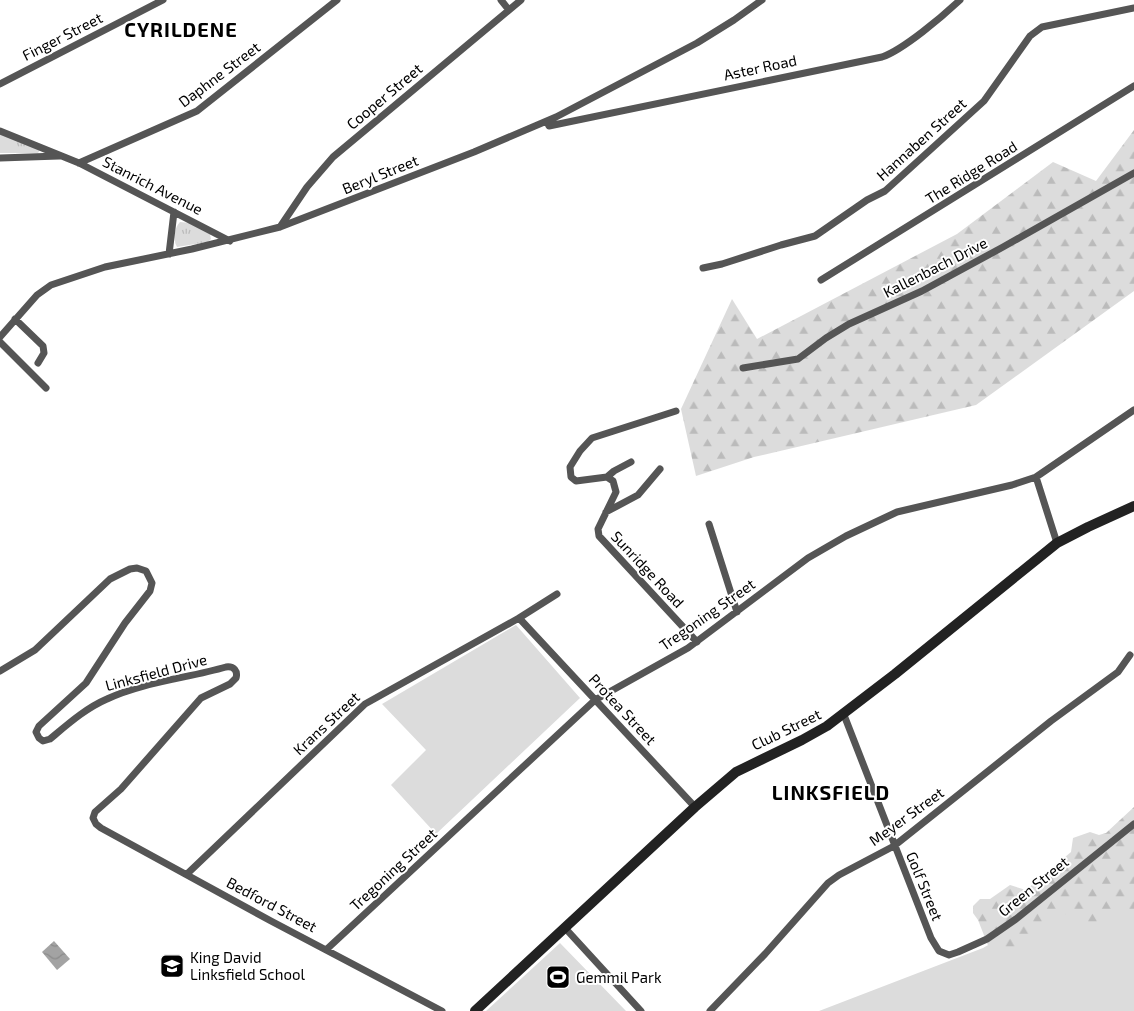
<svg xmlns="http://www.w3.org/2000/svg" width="1134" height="1011" viewBox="0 0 1134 1011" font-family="'Exo 2',sans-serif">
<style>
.grass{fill:#dcdcdc}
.forest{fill:url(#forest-firs)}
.park{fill:url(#park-tufts)}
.water{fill:url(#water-waves)}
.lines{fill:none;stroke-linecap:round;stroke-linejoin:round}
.minor{stroke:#555;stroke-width:7}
.secondary{stroke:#222;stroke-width:10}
.labels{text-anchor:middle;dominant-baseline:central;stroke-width:4;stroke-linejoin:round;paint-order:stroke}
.street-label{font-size:15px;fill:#000;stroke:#fff}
.poi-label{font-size:15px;fill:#000;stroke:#fff;text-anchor:start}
.district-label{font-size:20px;font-weight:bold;letter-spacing:1px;fill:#000;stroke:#fff}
</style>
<defs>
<pattern id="forest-firs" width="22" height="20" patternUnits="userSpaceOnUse" patternTransform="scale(1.25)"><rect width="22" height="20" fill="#dcdcdc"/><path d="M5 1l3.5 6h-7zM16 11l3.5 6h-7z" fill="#bbb"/></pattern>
<pattern id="park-tufts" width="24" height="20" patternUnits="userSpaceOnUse" patternTransform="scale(1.25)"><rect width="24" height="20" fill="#dcdcdc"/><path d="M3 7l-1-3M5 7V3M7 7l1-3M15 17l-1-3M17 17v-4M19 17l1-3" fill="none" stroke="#bbb"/></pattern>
<pattern id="water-waves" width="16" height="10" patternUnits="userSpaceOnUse" patternTransform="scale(1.25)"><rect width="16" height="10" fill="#a3a3a3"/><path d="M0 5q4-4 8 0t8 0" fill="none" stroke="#8b8b8b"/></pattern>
</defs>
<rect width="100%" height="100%" fill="#fff"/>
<!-- grass -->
<path class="grass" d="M 516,625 L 580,698 L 436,834 L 391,785 L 426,750 L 382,704 Z
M 1134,847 L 1134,1011 L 819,1011 L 983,948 L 1031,920 Z
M 560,943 L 626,1011 L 486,1011 Z"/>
<!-- forest -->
<path class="forest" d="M 1134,130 L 1134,291 L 976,405 L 754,457 L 696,476 L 681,409 L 732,299 L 757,339 L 957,234 L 1053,162 L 1096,181 Z
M 1134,807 L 1134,913 L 1125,908 L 1117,908 L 1094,928 L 1083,927 L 1064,913 C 1046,923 1025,931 1016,950 L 1006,947 L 989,948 L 978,920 L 973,913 L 973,906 L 980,899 L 990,899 L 1010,885 L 1026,890 L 1071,852 L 1073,838 L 1090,832 L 1099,835 L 1106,833 Z"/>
<!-- park -->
<path class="park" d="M 0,134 L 40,150 L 38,153 L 0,153 Z
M 180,222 L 190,223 L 210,234 L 211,239 L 208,242 L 177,247 C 173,240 174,228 180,222 Z"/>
<!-- water -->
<path class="water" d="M 54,941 L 70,959 L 57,970 L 42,952 Z"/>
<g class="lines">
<!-- minor -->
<path class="minor" d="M 501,0 L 509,10
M 0,84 L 163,0
M 547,122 L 549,126 L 882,57 C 903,50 943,16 960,0
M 0,131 L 79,163 L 230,241
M 0,158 L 59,156
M 79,163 L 197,111 L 337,0
M 280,227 L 307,187 L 333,157 L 521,0
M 169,254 L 174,212
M 703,268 L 722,264 L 781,245 L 815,236 L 867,200 L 885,191 L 984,101 L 1030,36 L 1042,27 L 1134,8
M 821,280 L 1134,86
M 15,319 L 43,346 L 44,353 L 38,363
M 0,337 L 37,295 L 51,285 L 105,267 L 192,249 L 280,227 L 474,152 L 556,117 L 697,43 L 734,20 L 762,0
M 0,342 L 46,388
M 743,368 L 798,359 L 826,338 L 849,324 L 922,291 L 1003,247 L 1134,173
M 676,411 L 592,438 L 580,451 L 570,467 L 571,477 L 576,481 L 607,477 L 613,481 L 616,492 L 598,529 L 599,536 L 697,642
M 607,477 L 614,471 L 631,462
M 1036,477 L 1057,543
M 606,512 L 638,495 L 660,469
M 709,524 L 737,612
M 519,618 L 557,594
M 0,671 L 35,650 L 110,579 L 130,569 L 137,568 L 146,571 L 152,583 L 150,591 L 125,623 L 86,683 L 39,726 L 36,732 L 39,738 L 43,741 L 50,739 C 68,724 86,708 107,699 C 143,682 188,678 226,667 C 234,666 238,671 236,678 L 230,684 L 201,698 L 121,789 L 95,812 L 93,818 L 96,824 L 101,828 L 271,921 L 442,1011
M 844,715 L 931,938 L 939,951 L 949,955 L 958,952 L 987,939 L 1016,919 L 1134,824
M 187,874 L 365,704 L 519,618 L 695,807
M 565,928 L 641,1011
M 327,949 L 595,700 L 688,648 L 808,558 L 846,536 L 897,512 L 1012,485 L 1036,477 L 1134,410
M 710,1011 L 765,954 L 828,883 L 839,875 L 894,846 L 1051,721 L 1118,672 L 1130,655"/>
<!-- secondary -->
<path class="secondary" d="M 475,1011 L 695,807 L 736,772 L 802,740 L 827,726 L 895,674 L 1057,543 L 1088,527 L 1134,506"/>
</g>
<!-- icons -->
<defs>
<g id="school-square" transform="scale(1.25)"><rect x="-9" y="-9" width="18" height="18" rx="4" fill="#000" stroke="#fff"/><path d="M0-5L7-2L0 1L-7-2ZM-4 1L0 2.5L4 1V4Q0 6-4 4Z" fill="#fff"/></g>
<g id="stadium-square" transform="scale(1.25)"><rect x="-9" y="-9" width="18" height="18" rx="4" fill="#000" stroke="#fff"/><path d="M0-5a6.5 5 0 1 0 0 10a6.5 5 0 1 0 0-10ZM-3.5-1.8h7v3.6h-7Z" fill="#fff"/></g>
</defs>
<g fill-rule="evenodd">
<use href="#school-square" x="172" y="966"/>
<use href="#stadium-square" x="558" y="977"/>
</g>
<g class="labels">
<!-- street labels -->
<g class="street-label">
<text transform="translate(62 36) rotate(-27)">Finger Street</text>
<text transform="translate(760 67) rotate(-12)">Aster Road</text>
<text transform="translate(219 74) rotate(-37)">Daphne Street</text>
<text transform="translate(384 96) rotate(-40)">Cooper Street</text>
<text transform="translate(921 139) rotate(-42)">Hannaben Street</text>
<text transform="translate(971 172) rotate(-32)">The Ridge Road</text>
<text transform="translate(380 174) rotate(-22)">Beryl Street</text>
<text transform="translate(153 185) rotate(27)">Stanrich Avenue</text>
<text transform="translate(935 267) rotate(-27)">Kallenbach Drive</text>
<text transform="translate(648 569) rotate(47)">Sunridge Road</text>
<text transform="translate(707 614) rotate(-35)">Tregoning Street</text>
<text transform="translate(156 672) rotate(-15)">Linksfield Drive</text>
<text transform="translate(623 709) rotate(47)">Protea Street</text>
<text transform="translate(326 723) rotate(-43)">Krans Street</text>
<text transform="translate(786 729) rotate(-26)">Club Street</text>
<text transform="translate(906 816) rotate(-36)">Meyer Street</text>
<text transform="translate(393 869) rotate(-43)">Tregoning Street</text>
<text transform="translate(925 886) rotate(68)">Golf Street</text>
<text transform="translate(1033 886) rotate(-39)">Green Street</text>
<text transform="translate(272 904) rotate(28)">Bedford Street</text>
</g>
<!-- poi labels -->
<g class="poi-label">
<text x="190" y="957">King David<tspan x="190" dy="17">Linksfield School</tspan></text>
<text x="576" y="977">Gemmil Park</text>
</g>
<!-- district labels -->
<g class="district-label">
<text x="181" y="29">CYRILDENE</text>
<text x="831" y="792">LINKSFIELD</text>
</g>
</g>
</svg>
